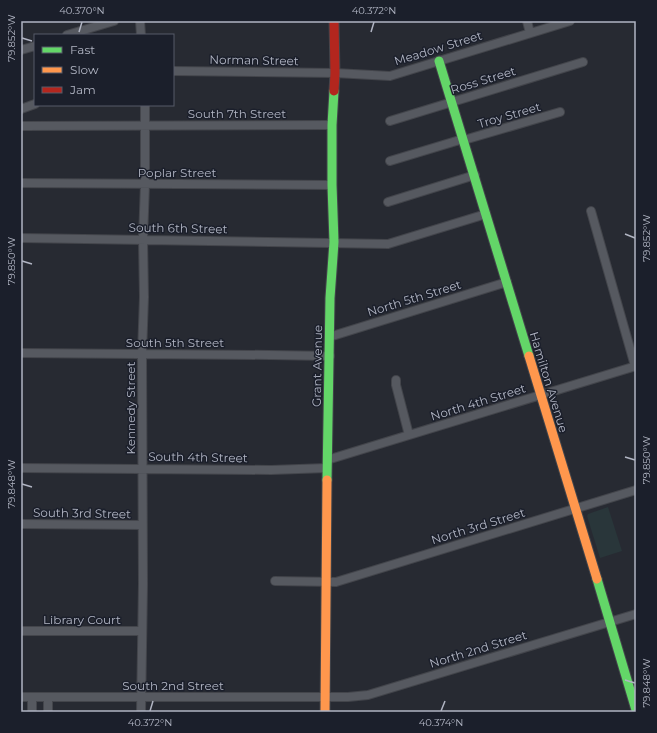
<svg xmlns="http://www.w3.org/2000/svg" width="657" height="733" viewBox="0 0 657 733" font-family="Montserrat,sans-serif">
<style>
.green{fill:#29363a}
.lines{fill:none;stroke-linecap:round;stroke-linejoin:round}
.street-casing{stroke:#43454b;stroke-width:10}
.fast-casing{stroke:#43454b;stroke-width:11}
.slow-casing{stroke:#43454b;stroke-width:11}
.jam-casing{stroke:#43454b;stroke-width:11}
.street{stroke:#565960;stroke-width:8}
.fast{stroke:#63d668;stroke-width:9}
.slow{stroke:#ff974d;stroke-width:9}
.jam{stroke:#b3261e;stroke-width:9}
.ticks{fill:none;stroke:#b1b5c3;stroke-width:1.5}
.labels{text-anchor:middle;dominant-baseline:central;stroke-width:3;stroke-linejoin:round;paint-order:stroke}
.street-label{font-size:12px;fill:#b1b5c3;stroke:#1b1f2b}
.neatline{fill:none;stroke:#b1b5c3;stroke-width:1.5}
.ticks-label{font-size:10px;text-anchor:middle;fill:#b1b5c3}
</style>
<rect width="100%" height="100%" fill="#272a32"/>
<!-- green -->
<path class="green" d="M 608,507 L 622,551 L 600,558 L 587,516 L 588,514 Z"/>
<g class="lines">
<!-- street casing -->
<g class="street-casing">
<path id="street" d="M 140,21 L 141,35
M 527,21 L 530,33
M 67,35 L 114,21
M 21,50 L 35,46
M 173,71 L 335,73 L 390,76 L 570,21
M 21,109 L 35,104
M 390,121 L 583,62
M 21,126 L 332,125
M 464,140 L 560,112
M 390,161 L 463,139
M 21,183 L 332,185
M 388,202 L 475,175
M 591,211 L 635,366
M 21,238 L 388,244 L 486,214
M 329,337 L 507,282
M 21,353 L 270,355 L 330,356
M 396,380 L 396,385 L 409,435
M 327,460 L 636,366
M 21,468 L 271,470 L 327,468
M 21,524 L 142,525
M 275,581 L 336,582 L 636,490
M 21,631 L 142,631
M 21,697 L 348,697 L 368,695 L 636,614
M 32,712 L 32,697
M 48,712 L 48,698
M 141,712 L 143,584 L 142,354 L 144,297 L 143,239 L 145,184 L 145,105"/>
</g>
<!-- fast casing -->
<g class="fast-casing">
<path id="fast" d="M 439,61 L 529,356
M 327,480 L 330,298 L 334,242 L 332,185 L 332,125 L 334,91
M 597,579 L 636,710"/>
</g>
<!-- slow casing -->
<g class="slow-casing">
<path id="slow" d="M 529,356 L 597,579
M 325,712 L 327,480"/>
</g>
<!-- jam casing -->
<g class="jam-casing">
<path id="jam" d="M 334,91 L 335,73 L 334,21"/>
</g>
<!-- street -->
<use href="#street" class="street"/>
<!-- fast -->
<use href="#fast" class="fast"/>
<!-- slow -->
<use href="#slow" class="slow"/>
<!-- jam -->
<use href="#jam" class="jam"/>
</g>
<!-- ticks -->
<path class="ticks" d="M 79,32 L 82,22M 371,32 L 374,22M 22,38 L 32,41M 625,234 L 635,238M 22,261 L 32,264M 625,457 L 635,460M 22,484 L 32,487M 625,680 L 635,683M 150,711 L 153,701M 441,711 L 445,701"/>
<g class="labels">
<!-- street labels -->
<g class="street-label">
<text transform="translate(438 48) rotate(-17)">Meadow Street</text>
<text transform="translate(254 60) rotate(1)">Norman Street</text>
<text transform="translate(483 80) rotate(-17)">Ross Street</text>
<text x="237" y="113">South 7th Street</text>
<text transform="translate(509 115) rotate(-16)">Troy Street</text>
<text x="177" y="172">Poplar Street</text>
<text transform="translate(178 228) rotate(1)">South 6th Street</text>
<text transform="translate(414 298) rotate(-17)">North 5th Street</text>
<text x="175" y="342">South 5th Street</text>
<text transform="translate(317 366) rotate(-89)">Grant Avenue</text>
<text transform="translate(549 382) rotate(73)">Hamilton Avenue</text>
<text transform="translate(478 402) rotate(-17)">North 4th Street</text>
<text transform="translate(130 408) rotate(-90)">Kennedy Street</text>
<text transform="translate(198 457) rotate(1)">South 4th Street</text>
<text transform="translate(82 513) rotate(1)">South 3rd Street</text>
<text transform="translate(478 526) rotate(-17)">North 3rd Street</text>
<text x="82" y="619">Library Court</text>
<text transform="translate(478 649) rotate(-17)">North 2nd Street</text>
<text x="173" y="685">South 2nd Street</text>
</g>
</g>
<!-- border -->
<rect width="657" height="733" fill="none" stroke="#1b1f2b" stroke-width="44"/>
<!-- legend -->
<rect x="34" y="34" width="140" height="72" fill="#1b1f2b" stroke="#575b68"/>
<rect x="42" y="47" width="20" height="6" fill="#63d668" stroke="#575b68"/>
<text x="70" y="54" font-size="12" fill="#b1b5c3">Fast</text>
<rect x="42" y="67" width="20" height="6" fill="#ff974d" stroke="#575b68"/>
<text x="70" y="74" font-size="12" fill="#b1b5c3">Slow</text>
<rect x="42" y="87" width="20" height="6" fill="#b3261e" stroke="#575b68"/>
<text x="70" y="94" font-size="12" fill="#b1b5c3">Jam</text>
<rect x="22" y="22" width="613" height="689" class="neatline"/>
<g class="ticks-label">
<text x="82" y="14">40.370°N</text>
<text x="374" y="14">40.372°N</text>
<text transform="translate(11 38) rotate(-90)" y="4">79.852°W</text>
<text transform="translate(646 238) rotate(-90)" y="4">79.852°W</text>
<text transform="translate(11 261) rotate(-90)" y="4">79.850°W</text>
<text transform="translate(646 460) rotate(-90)" y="4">79.850°W</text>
<text transform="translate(11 484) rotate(-90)" y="4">79.848°W</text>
<text transform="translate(646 683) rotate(-90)" y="4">79.848°W</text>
<text x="150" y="726">40.372°N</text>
<text x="441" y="726">40.374°N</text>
</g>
</svg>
